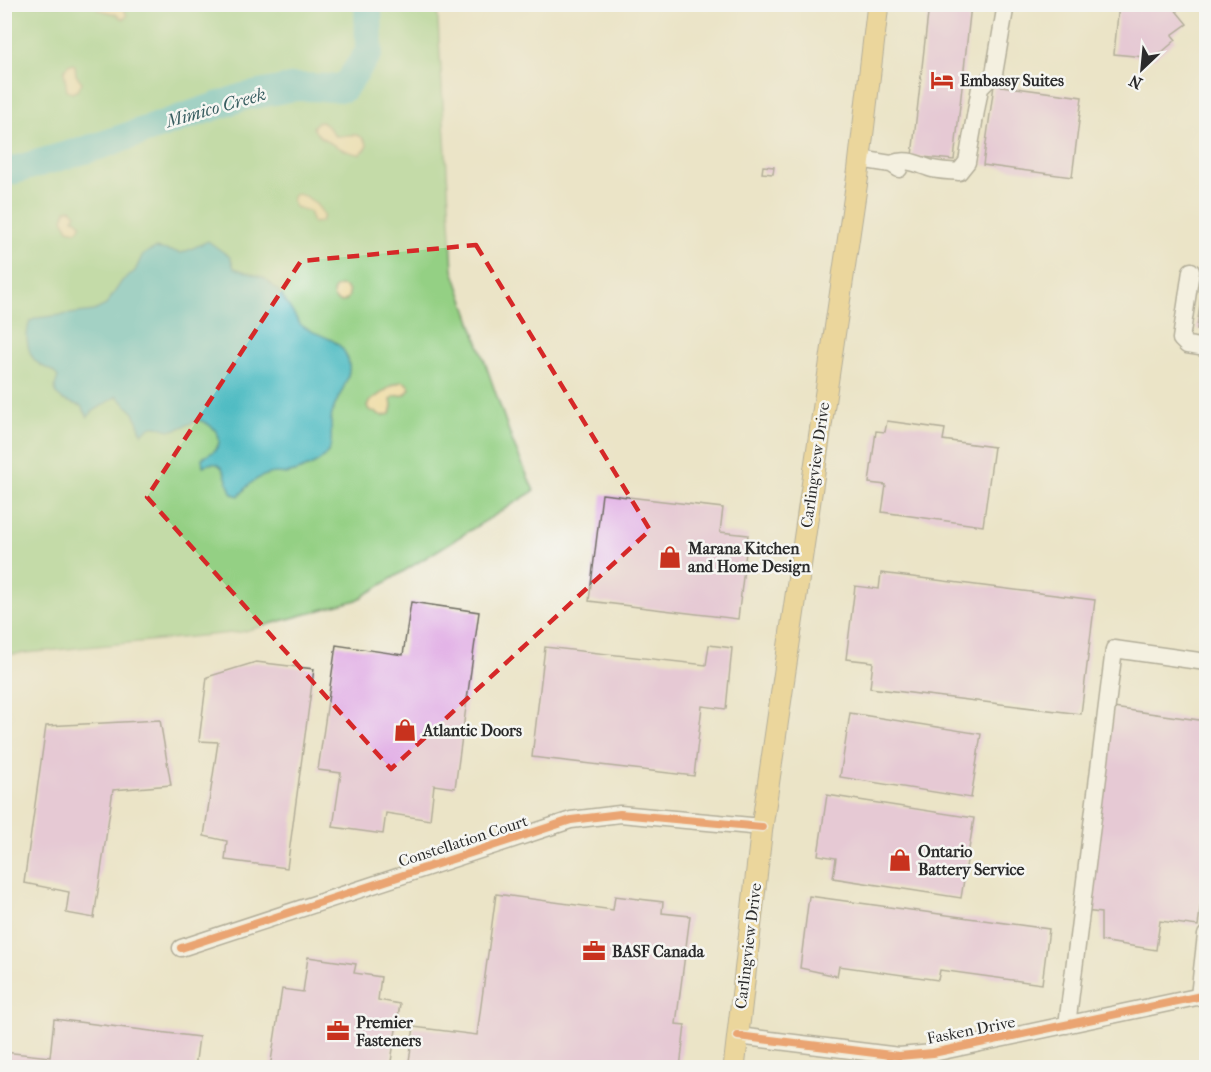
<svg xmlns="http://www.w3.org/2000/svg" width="1211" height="1072" viewBox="0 0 1211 1072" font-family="'IM FELL French Canon',serif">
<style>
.green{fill:#94d084;stroke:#607e58;stroke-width:1.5}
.sand{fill:#eeda9e;stroke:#8c8264;stroke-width:1.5}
.water{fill:#4dbbc2;stroke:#3c7376;stroke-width:1.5}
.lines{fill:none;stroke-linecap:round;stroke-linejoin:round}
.river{stroke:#4dbbc2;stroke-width:28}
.building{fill:#e0a9e5}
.minor-casing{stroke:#6e6c62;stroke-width:19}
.major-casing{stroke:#6e6c62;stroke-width:23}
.minor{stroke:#fff;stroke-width:16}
.major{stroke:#ecc569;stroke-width:21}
.cycleway-casing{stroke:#f6f6f2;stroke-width:11}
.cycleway{stroke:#e8590c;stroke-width:8}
.marked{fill:none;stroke:#d62828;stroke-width:4.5;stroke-dasharray:12 8;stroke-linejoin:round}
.labels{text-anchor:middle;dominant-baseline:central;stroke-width:5;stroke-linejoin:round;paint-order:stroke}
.poi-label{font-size:16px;font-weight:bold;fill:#2b2b2b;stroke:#f6f6f2;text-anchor:start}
.street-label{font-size:16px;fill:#2b2b2b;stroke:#f6f6f2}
.water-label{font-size:18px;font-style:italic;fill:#375d60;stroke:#f6f6f2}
</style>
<rect width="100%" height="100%" fill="#f6f6f2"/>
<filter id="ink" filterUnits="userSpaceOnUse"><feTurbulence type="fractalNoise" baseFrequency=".0167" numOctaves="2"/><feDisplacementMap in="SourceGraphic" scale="12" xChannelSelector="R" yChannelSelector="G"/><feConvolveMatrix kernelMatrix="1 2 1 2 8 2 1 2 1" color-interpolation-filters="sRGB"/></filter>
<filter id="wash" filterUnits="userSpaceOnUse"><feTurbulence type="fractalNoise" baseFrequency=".008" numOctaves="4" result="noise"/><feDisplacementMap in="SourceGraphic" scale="24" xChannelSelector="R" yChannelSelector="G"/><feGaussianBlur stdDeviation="1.35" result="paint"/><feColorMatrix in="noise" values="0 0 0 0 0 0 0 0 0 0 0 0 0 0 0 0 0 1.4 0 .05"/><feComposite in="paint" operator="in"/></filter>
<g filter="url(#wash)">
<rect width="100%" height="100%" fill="#ebe4c7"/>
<!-- green -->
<path class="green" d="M 5,5 L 437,5 L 453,270 L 513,443 L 534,491 L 357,600 L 241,632 L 5,655 Z"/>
<!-- sand -->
<path class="sand" d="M 97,4 L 122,5 L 127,16 L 123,19 L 115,14 L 97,9 Z
M 71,64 L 75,65 L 76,75 L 82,82 L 78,90 L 72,93 L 67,91 L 64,71 L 68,65 Z
M 321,122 L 327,125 L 335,136 C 348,137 359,129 367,144 L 366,149 L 360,154 C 348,154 316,138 313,127 L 317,122 Z
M 294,194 C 306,193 319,205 324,216 L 321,222 L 313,223 L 309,211 L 295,207 L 292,201 Z
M 71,209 L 76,214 L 73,219 L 77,220 L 81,224 L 80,228 L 77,231 L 68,229 L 63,219 L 66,210 Z
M333 294a8 8 0 1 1 16 0a8 8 0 1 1-16 0Z
M 403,381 L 408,385 L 410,389 L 405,395 L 395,396 L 391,399 L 392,406 L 390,414 L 383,416 L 369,410 L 367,406 L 369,402 L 393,385 Z"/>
<!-- water -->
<path class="water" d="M 208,241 L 230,257 L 234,268 L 264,278 L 278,290 L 300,324 C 313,336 335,335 345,353 C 358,374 337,394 332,414 C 329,425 334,440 329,450 C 326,455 321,460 316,463 C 307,468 295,472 286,474 C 285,474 278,473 277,473 C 268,473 258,478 251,483 C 246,487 243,492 239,496 L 232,494 C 224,479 227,456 203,466 L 202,458 C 206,456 212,453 215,450 C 227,436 211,424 199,420 C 190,422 180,430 172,430 C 157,430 157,418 142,434 L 134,413 L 117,396 L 92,412 L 88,417 L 81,406 L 63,400 L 56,394 L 55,386 L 58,377 C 53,370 50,370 42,366 C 27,358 24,336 30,321 L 37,318 L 94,311 L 106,305 L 122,281 L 135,271 L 142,256 L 149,251 L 156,248 L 182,253 Z"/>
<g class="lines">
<!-- river -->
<path class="river" d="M 4,173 L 99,146 L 243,97 L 295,87 L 344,88 L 369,52 L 368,4"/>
</g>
<g id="blocks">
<!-- building -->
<path class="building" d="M 1119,4 L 1176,4 L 1173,7 L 1187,24 L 1172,35 L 1176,40 L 1155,58 L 1114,54 Z
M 929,5 L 971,5 L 954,160 L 912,156 Z
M 994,85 L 1082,97 L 1072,177 L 983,165 Z
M 763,166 L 774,167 L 773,174 L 762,173 Z
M 1201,295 L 1206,295 L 1206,330 L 1197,329 Z
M 887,421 L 945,429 L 943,440 L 994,447 L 983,526 L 882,512 L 886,485 L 869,483 L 876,431 L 885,432 Z
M 602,494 L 723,508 L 720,532 L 748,535 L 738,619 L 589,601 Z
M 881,573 L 1095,600 L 1081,714 L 870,688 L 873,662 L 846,659 L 855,586 L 879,589 Z
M 411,602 L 479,612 L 455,788 L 434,785 L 430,820 L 386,813 L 383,834 L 333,827 L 341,773 L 318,770 L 336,645 L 403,655 Z
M 709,645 L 732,648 L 726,709 L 702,706 L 694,776 L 532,757 L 545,647 L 706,665 Z
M 256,662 L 314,669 L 287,868 L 225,860 L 227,841 L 204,836 L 218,742 L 199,741 L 207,677 Z
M 1113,708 L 1206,721 L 1206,863 L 1198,926 L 1160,921 L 1156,950 L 1101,941 L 1101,913 L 1085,911 Z
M 850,713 L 981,734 L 971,798 L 840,777 Z
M 160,720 L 171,785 L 113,790 L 94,918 L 66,913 L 69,892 L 24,883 L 46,726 Z
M 827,795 L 974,818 L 961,898 L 833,878 L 836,858 L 818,855 Z
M 496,894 L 613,910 L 615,896 L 663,902 L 662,913 L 690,916 L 676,1024 L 685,1025 L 680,1068 L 408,1068 L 414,1027 L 477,1035 Z
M 809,896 L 1049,929 L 1042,984 L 940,970 L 938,980 L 839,966 L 837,976 L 800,968 Z
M 308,957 L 356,964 L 354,973 L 381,977 L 378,1000 L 400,1004 L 390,1068 L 270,1068 L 282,989 L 303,992 Z
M 54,1019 L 199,1037 L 195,1068 L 4,1068 L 4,1052 L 50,1057 Z"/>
</g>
</g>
<g filter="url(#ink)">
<use href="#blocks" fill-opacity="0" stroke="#6e6c62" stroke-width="1.5"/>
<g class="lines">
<!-- minor casing -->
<g class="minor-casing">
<path id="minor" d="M 860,159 L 891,164 L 899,169
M 891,164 C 906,158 915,163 929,168 C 937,171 950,171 959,172 L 967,162 L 980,88 L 994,74 L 1006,4
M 1191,271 L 1181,339 L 1187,345 L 1206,348
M 181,948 L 571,820 L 620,814 L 762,827
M 1199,996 L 1206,935
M 1067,1025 L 1114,649 L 1206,662
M 738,1036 L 899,1056 L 933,1053 L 1206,995"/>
</g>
<!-- major casing -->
<g class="major-casing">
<path id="major" d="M 734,1068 L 762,827 L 858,174 L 878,4"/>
</g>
<!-- minor -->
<use href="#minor" class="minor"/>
<!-- major -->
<use href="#major" class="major"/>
<!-- cycleway casing -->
<g class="cycleway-casing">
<path id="cycleway" d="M 181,948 L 571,820 L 620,814 L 762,827
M 738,1036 L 899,1056 L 933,1053 L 1206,995"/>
</g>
<!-- cycleway -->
<use href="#cycleway" class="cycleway"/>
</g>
</g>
<!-- marked area -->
<path d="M0 0H1211V1072H0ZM 476,245 L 650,530 L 391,769 L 147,497 L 301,261 Z" fill="#ebe4c7" fill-opacity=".55" fill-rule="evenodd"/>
<path class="marked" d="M 476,245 L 650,530 L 391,769 L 147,497 L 301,261 Z"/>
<!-- icons -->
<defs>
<g id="hotel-bare" transform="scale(1.8)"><path d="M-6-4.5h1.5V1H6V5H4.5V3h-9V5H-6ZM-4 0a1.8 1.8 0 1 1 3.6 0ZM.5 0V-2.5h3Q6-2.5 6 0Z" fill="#c8321e" stroke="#f6f6f2" stroke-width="2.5" paint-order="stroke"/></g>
<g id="shop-bare" transform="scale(1.8)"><path d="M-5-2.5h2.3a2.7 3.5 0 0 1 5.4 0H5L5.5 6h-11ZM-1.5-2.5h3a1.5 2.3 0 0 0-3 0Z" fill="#c8321e" stroke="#f6f6f2" stroke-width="2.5" paint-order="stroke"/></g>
<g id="office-bare" transform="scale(1.8)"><path d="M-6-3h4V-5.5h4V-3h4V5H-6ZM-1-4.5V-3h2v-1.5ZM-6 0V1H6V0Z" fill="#c8321e" stroke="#f6f6f2" stroke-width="2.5" paint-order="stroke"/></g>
</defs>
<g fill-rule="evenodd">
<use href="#hotel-bare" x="942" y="80"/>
<use href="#shop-bare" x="670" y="557"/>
<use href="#shop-bare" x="405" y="730"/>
<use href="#shop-bare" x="900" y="860"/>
<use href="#office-bare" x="594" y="951"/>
<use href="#office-bare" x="338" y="1031"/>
</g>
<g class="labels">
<!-- poi labels -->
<g class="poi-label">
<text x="960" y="80">Embassy Suites</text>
<text x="688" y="548">Marana Kitchen<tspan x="688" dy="18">and Home Design</tspan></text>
<text x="423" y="730">Atlantic Doors</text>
<text x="918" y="851">Ontario<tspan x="918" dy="18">Battery Service</tspan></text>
<text x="612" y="951">BASF Canada</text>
<text x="356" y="1022">Premier<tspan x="356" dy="18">Fasteners</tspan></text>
</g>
<!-- street labels -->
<g class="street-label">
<text transform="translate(815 465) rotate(-82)">Carlingview Drive</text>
<text transform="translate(463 841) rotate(-18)">Constellation Court</text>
<text transform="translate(748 946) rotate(-83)">Carlingview Drive</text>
<text transform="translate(971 1030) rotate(-11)">Fasken Drive</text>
</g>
<!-- water labels -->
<g class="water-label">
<text transform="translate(216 108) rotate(-16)">Mimico Creek</text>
</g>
</g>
<!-- margin -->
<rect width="1211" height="1072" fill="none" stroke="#f6f6f2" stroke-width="24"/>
<!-- north arrow -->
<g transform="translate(1142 69) rotate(206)" stroke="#f6f6f2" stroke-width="4.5" paint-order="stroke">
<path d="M0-4.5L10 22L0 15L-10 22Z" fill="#2b2b2b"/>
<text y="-9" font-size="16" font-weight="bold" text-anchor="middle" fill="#2b2b2b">N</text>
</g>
</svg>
